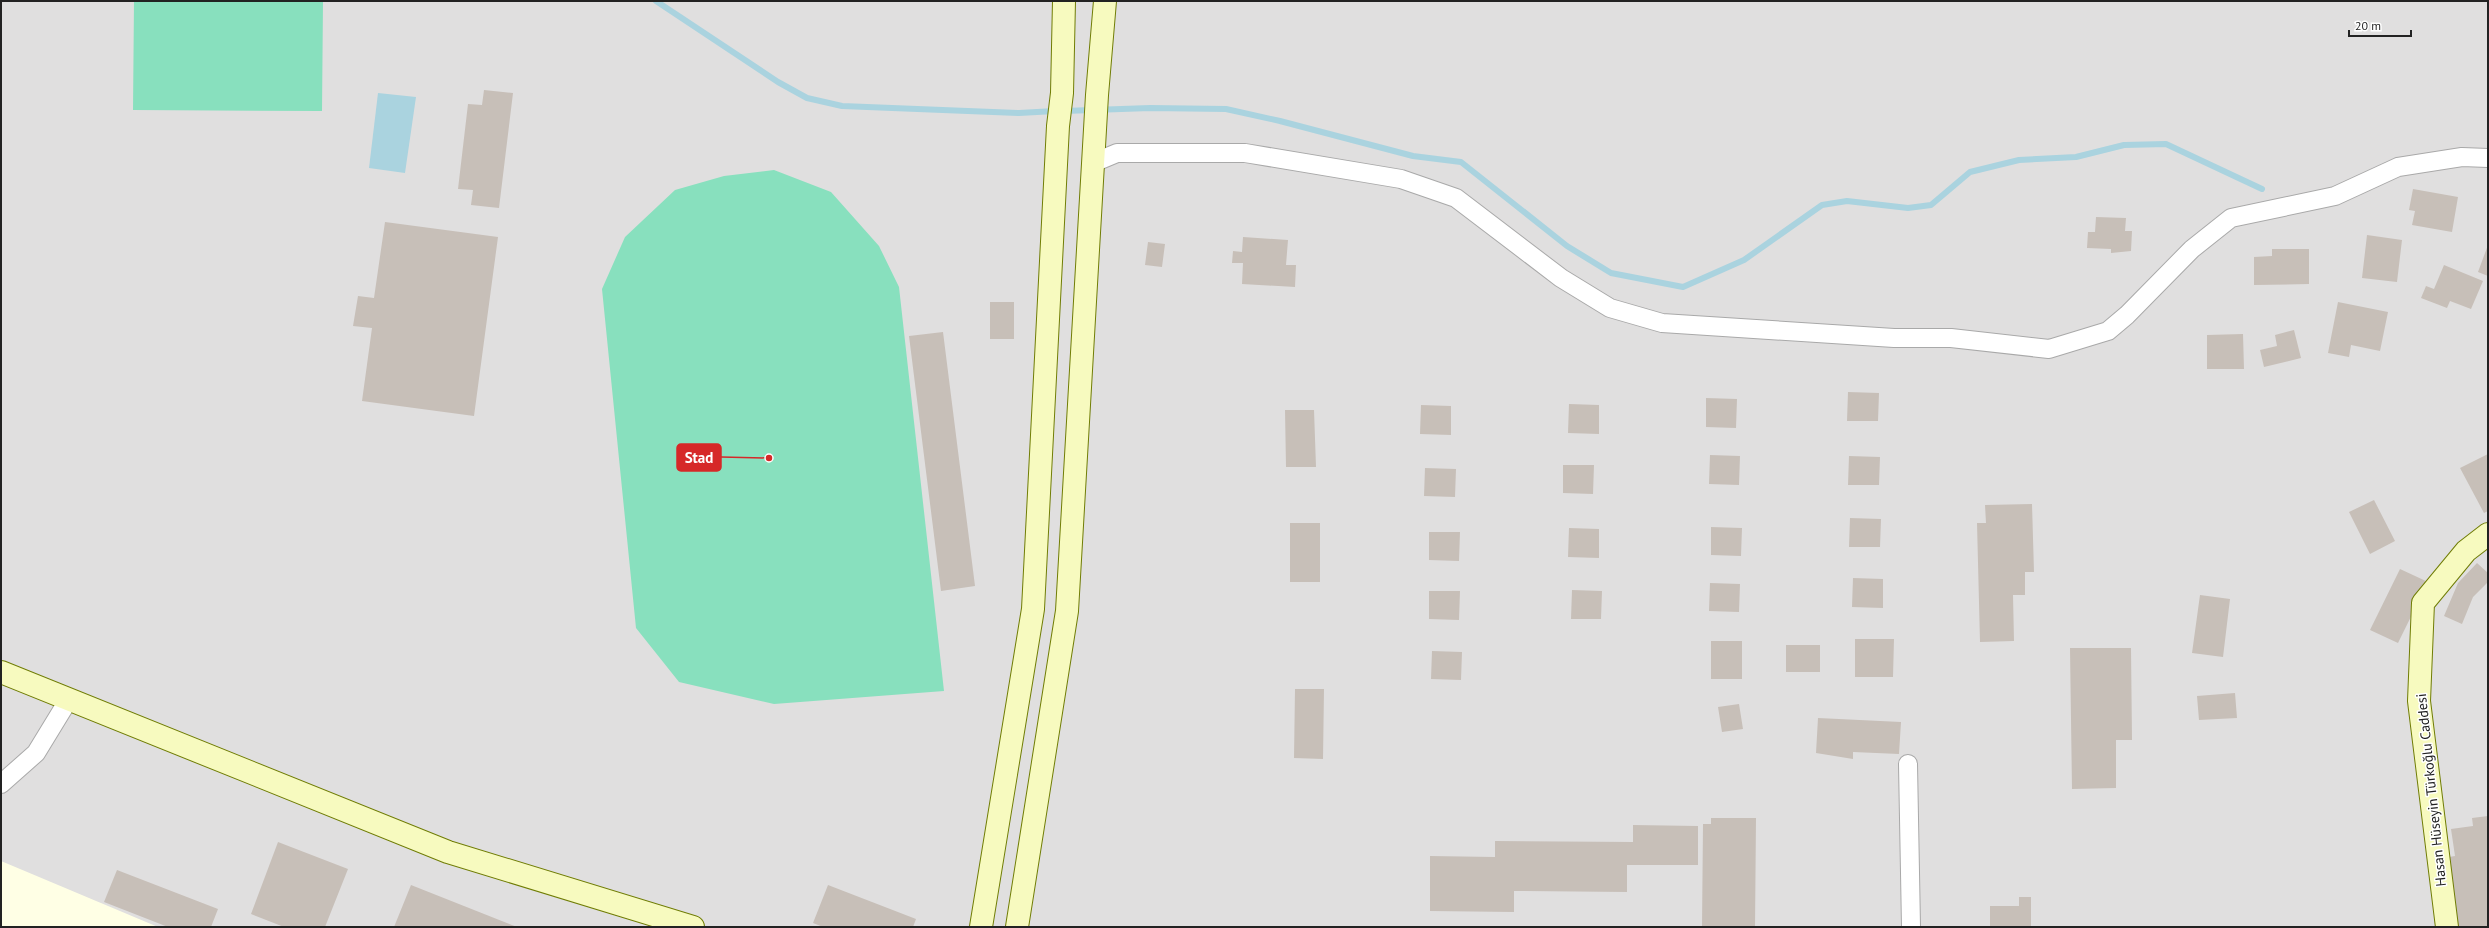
<svg xmlns="http://www.w3.org/2000/svg" width="2489" height="928" viewBox="0 0 2489 928" font-family="'PT Sans',sans-serif">
<style>
.residential{fill:#e0dfdf}
.education{fill:#ffffe5}
.pitch{fill:#88e0be}
.water{fill:#aad3df}
.lines{fill:none;stroke-linecap:round;stroke-linejoin:round}
.stream{stroke:#aad3df;stroke-width:6}
.building{fill:#c7bfb8}
.street-casing{stroke:#a9a9a9;stroke-width:20}
.secondary-casing{stroke:#707d05;stroke-width:24}
.street{stroke:#fff;stroke-width:18}
.secondary{stroke:#f7fabf;stroke-width:22}
.labels{text-anchor:middle;dominant-baseline:central;stroke-width:3;stroke-linejoin:round;paint-order:stroke}
.street-label{font-size:14px;fill:#222;stroke:#fff}
.leader{fill:none;stroke:#d62828;stroke-width:1.5}
.callout-dot{fill:#d62828;stroke:#fff;stroke-width:1.5}
.callout{fill:#d62828;stroke:#d62828;stroke-width:1.5}
.callout-label{font-size:15px;text-anchor:middle;font-weight:bold;fill:#fff}
</style>
<rect width="100%" height="100%" fill="#f2efe9"/>
<!-- residential -->
<path class="residential" d="M 1,1 L 2488,1 L 2488,927 L 1,927 Z"/>
<!-- education -->
<path class="education" d="M 1,861 L 158,927 L 1,927 Z"/>
<!-- pitch -->
<path class="pitch" d="M 134,1 L 323,1 L 322,111 L 133,110 Z
M 774,170 L 831,192 L 879,246 L 899,287 L 944,691 L 774,704 L 679,682 L 636,628 L 602,289 L 625,237 L 675,190 L 724,176 Z"/>
<!-- water -->
<path class="water" d="M 378,93 L 416,97 L 405,173 L 369,168 Z"/>
<g class="lines">
<!-- stream -->
<path class="stream" d="M 656,1 L 778,82 L 807,98 L 842,106 L 1019,113 L 1055,111
M 1064,111 L 1150,108 L 1226,109 L 1280,121 L 1413,156 L 1461,162 L 1567,246 L 1611,273 L 1683,287 L 1744,260 L 1822,205 L 1847,201 L 1908,208 L 1931,205 L 1970,172 L 2019,160 L 2076,157 L 2124,145 L 2166,144 L 2262,189"/>
</g>
<!-- building -->
<path class="building" d="M 484,90 L 513,93 L 499,208 L 471,205 L 473,190 L 458,189 L 468,104 L 482,105 Z
M 2413,189 L 2458,197 L 2452,232 L 2412,225 L 2415,211 L 2409,210 Z
M 2096,217 L 2126,218 L 2125,231 L 2132,231 L 2131,251 L 2111,253 L 2111,249 L 2087,248 L 2088,232 L 2095,232 Z
M 385,222 L 498,237 L 474,416 L 362,401 L 372,328 L 353,326 L 358,296 L 374,298 Z
M 2367,235 L 2402,240 L 2397,282 L 2362,278 Z
M 1243,237 L 1288,240 L 1286,265 L 1296,265 L 1295,287 L 1242,284 L 1243,263 L 1232,263 L 1233,251 L 1242,252 Z
M 1148,242 L 1165,244 L 1162,267 L 1145,265 Z
M 2488,245 L 2488,276 L 2478,272 Z
M 2272,249 L 2309,249 L 2309,284 L 2254,285 L 2254,257 L 2272,256 Z
M 2444,265 L 2483,281 L 2471,309 L 2450,301 L 2447,308 L 2421,298 L 2426,286 L 2434,289 Z
M 990,302 L 1014,302 L 1014,339 L 990,339 Z
M 2338,302 L 2388,312 L 2380,351 L 2351,345 L 2349,357 L 2328,353 Z
M 2294,330 L 2301,358 L 2264,367 L 2260,350 L 2277,346 L 2275,335 Z
M 943,332 L 975,586 L 941,591 L 909,336 Z
M 2243,334 L 2244,369 L 2207,369 L 2207,335 Z
M 1848,392 L 1879,393 L 1878,421 L 1847,421 Z
M 1706,398 L 1737,399 L 1736,428 L 1706,427 Z
M 1569,404 L 1599,405 L 1599,434 L 1568,433 Z
M 1421,405 L 1451,406 L 1451,435 L 1420,434 Z
M 1285,410 L 1314,410 L 1316,467 L 1286,467 Z
M 2488,454 L 2488,511 L 2484,513 L 2460,468 Z
M 1710,455 L 1740,456 L 1739,485 L 1709,484 Z
M 1849,456 L 1880,457 L 1879,485 L 1848,485 Z
M 1563,465 L 1594,465 L 1593,494 L 1563,493 Z
M 1425,468 L 1456,469 L 1455,497 L 1424,496 Z
M 2374,500 L 2395,541 L 2370,554 L 2349,512 Z
M 2032,504 L 2034,572 L 2025,572 L 2025,595 L 2013,595 L 2014,641 L 1980,642 L 1977,523 L 1986,523 L 1985,505 Z
M 1850,518 L 1881,519 L 1880,547 L 1849,547 Z
M 1290,523 L 1320,523 L 1320,582 L 1290,582 Z
M 1711,527 L 1742,528 L 1741,556 L 1711,555 Z
M 1569,528 L 1599,529 L 1599,558 L 1568,557 Z
M 1429,532 L 1460,532 L 1459,561 L 1429,560 Z
M 2477,563 L 2488,573 L 2488,582 L 2473,597 L 2462,624 L 2444,616 L 2458,583 Z
M 2400,569 L 2428,582 L 2398,643 L 2370,630 Z
M 1853,578 L 1883,579 L 1883,608 L 1852,607 Z
M 1710,583 L 1740,584 L 1739,612 L 1709,611 Z
M 1572,590 L 1602,591 L 1601,619 L 1571,619 Z
M 1429,591 L 1460,591 L 1459,620 L 1429,619 Z
M 2200,595 L 2230,599 L 2223,657 L 2192,653 Z
M 1855,639 L 1894,639 L 1893,677 L 1855,677 Z
M 1711,641 L 1742,641 L 1742,679 L 1711,679 Z
M 1786,645 L 1820,645 L 1820,672 L 1786,672 Z
M 2070,648 L 2131,648 L 2132,740 L 2116,740 L 2116,788 L 2072,789 Z
M 1432,651 L 1462,652 L 1461,680 L 1431,679 Z
M 1295,689 L 1324,689 L 1323,759 L 1294,758 Z
M 2235,693 L 2237,718 L 2199,720 L 2197,696 Z
M 1739,704 L 1743,729 L 1722,732 L 1718,707 Z
M 1818,718 L 1901,722 L 1899,754 L 1853,752 L 1853,759 L 1816,753 Z
M 2488,816 L 2488,927 L 2458,927 L 2449,857 L 2455,856 L 2451,829 L 2473,826 L 2472,818 Z
M 1711,818 L 1756,818 L 1755,927 L 1702,927 L 1703,824 L 1711,824 Z
M 1633,825 L 1698,826 L 1698,865 L 1627,865 L 1627,892 L 1514,891 L 1514,912 L 1430,911 L 1430,856 L 1495,857 L 1495,841 L 1633,842 Z
M 278,842 L 348,869 L 325,927 L 284,927 L 251,914 Z
M 117,870 L 218,909 L 211,927 L 168,927 L 104,902 Z
M 411,885 L 517,927 L 394,927 Z
M 828,885 L 916,919 L 913,927 L 823,927 L 813,923 Z
M 2019,897 L 2031,897 L 2031,927 L 1990,927 L 1990,906 L 2019,906 Z"/>
<g class="lines">
<!-- street casing -->
<g class="street-casing">
<path id="street" d="M 1093,163 L 1117,153 L 1245,153 L 1401,179 L 1456,198 L 1561,278 L 1610,308 L 1662,323 L 1894,338 L 1951,338 L 2049,349 L 2108,331 L 2127,315 L 2192,249 L 2231,218 L 2335,196 L 2398,167 L 2462,157 L 2488,158
M 1908,764 L 1911,927
M 1,784 L 36,753 L 69,699"/>
</g>
<!-- secondary casing -->
<g class="secondary-casing">
<path id="secondary" d="M 1,672 L 448,852 L 693,927
M 981,927 L 1033,609 L 1058,126 L 1062,93 L 1064,1
M 1017,927 L 1067,611 L 1097,95 L 1105,1
M 2447,927 L 2419,701 L 2423,603 L 2466,551 L 2488,534"/>
</g>
<!-- street -->
<use href="#street" class="street"/>
<!-- secondary -->
<use href="#secondary" class="secondary"/>
</g>
<g class="labels">
<!-- street labels -->
<g class="street-label">
<text transform="translate(2431 790) rotate(-96)">Hasan Hüseyin Türkoğlu Caddesi</text>
</g>
</g>
<!-- callouts -->
<path class="leader" d="M769 458L721 457"/>
<circle class="callout-dot" cx="769" cy="458" r="4"/>
<rect class="callout" x="677" y="444" width="44" height="27" rx="4"/>
<g class="callout-label">
<text x="699" y="463">Stad</text>
</g>
<!-- border -->
<rect width="2489" height="928" fill="none" stroke="#222222" stroke-width="4"/>
<!-- scale -->
<path d="M2349 30v6h62v-6" fill="none" stroke="#222222" stroke-width="2"/>
<text x="2355" y="30" font-size="12" fill="#222222" stroke="#ffffff" stroke-width="3" paint-order="stroke">20 m</text>
</svg>
